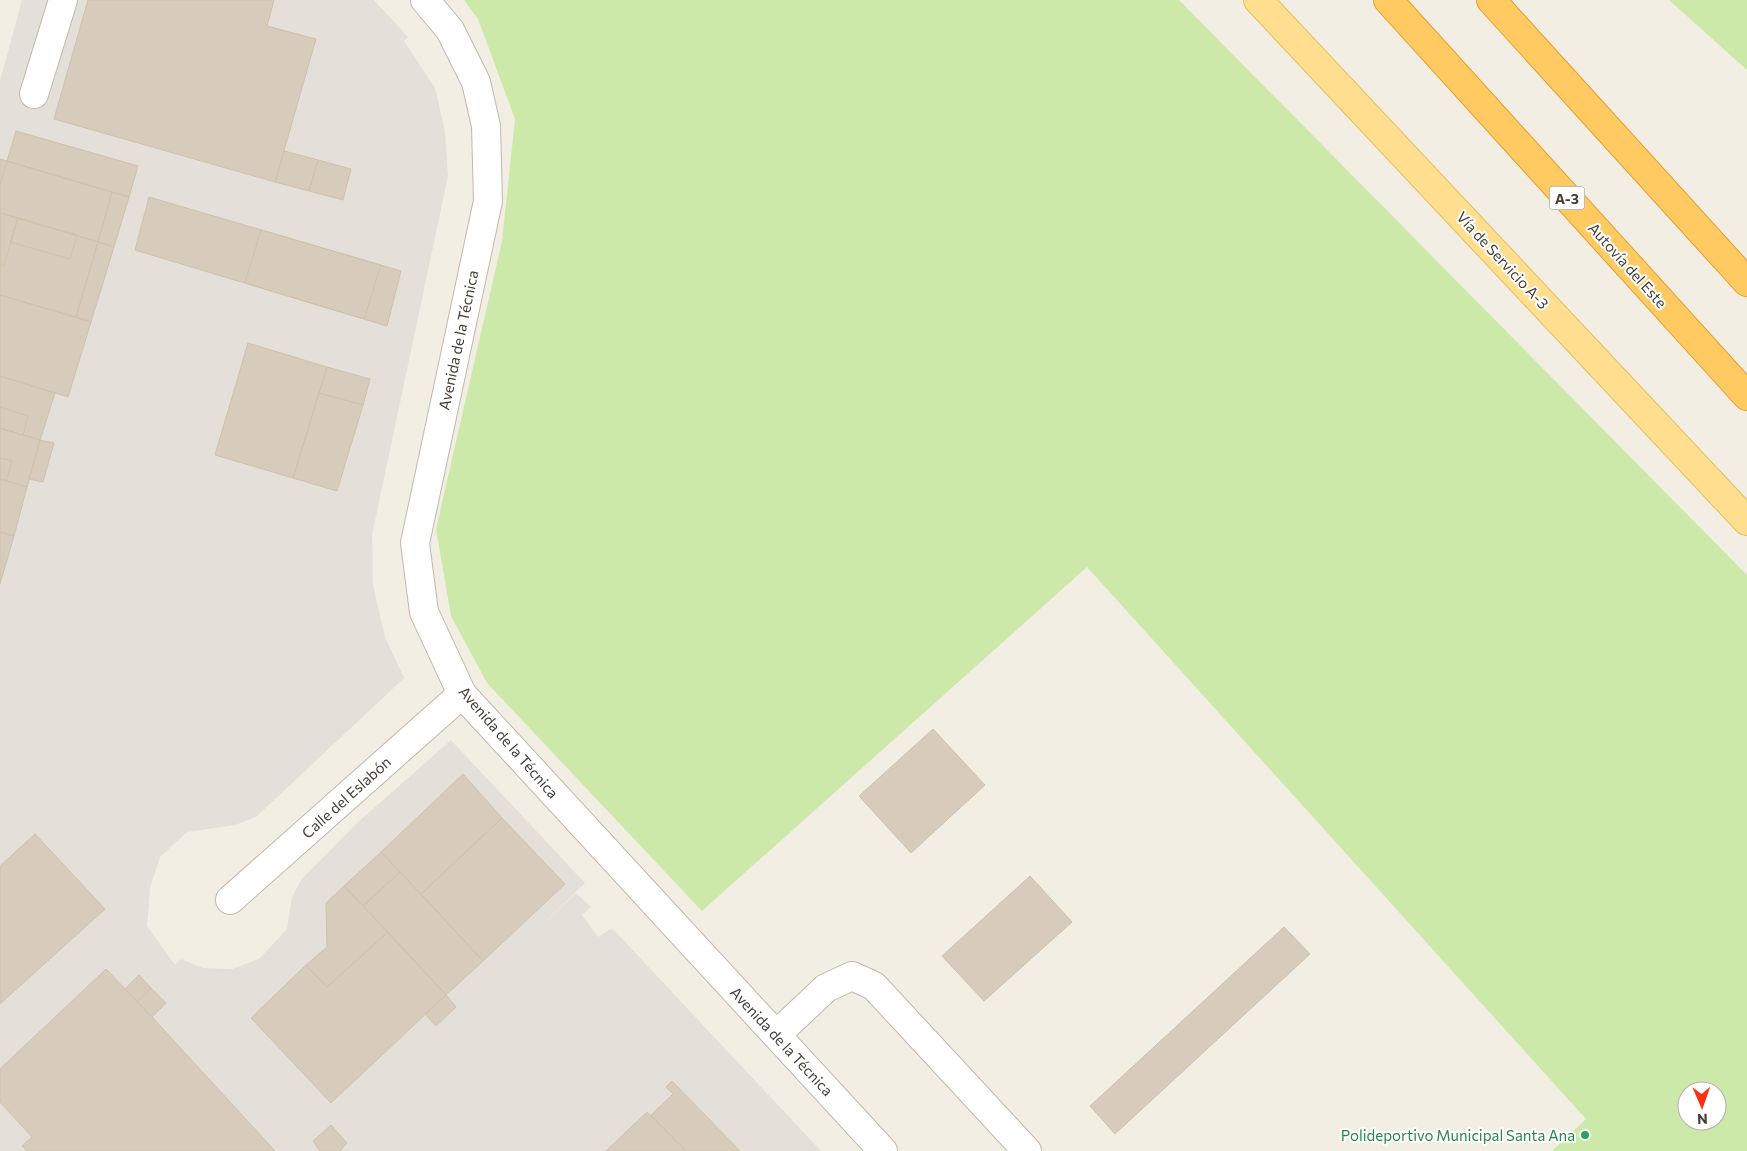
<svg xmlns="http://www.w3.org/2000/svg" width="1747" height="1151" viewBox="0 0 1747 1151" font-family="Commissioner,sans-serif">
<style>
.industrial{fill:#e4dfd8}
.green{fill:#cde9aa;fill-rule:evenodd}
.building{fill:#d7ccbb;stroke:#cfc1ab}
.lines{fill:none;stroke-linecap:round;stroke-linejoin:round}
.minor-casing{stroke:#c1b8a9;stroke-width:30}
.major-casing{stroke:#e7bd5c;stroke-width:30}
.highway-casing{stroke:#e29f2d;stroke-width:30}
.minor{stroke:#fff;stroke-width:28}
.major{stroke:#ffdf8f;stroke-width:28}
.highway{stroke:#ffca61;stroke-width:28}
.leisure-dot{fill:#2e9e5b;stroke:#fff;stroke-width:2}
.labels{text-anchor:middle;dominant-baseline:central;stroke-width:4;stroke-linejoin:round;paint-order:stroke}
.shield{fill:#fff;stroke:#7c7770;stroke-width:1}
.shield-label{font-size:14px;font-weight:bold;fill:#443d33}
.street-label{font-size:15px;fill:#443d33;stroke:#fff}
.leisure-label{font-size:15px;fill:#27864d;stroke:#fff;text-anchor:end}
</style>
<rect width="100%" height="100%" fill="#f2eee3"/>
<!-- industrial -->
<path class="industrial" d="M 22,0 L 374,0 L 408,37 L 404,41 L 435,88 L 445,131 L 448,176 L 372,535 L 373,585 L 385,637 L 404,678 L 256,817 L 235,825 L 187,832 L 160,857 L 150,888 L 147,926 L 175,965 L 181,959 L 203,968 L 232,969 L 259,959 L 287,929 L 292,897 L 301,880 L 356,824 L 451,740 L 585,883 L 535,932 L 576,893 L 591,907 L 582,915 L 598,937 L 612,928 L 821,1151 L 0,1151 L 0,81 Z"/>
<!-- green -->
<path class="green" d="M 464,0 L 1179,0 L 1747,575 L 1747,1151 L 1552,1151 L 1586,1119 L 1087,567 L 702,911 L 487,683 L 451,616 L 436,529 L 502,241 L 515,119 L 478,19 ZM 1687,1091 L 1717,1091 L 1717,1121 L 1687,1121 Z
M 1669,0 L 1747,0 L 1747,70 Z"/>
<!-- building -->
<path class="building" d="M 88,0 L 274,0 L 267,26 L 316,39 L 275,182 L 54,119 Z
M 16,131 L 138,166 L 129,197 L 7,161 Z
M 284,151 L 318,160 L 309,191 L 275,182 Z
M 0,159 L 7,161 L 0,185 Z
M 318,160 L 351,169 L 343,200 L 309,191 Z
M 7,161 L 112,192 L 98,242 L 0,213 L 0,185 Z
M 112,192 L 129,197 L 114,247 L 98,242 Z
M 149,197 L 401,271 L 387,326 L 135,250 Z
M 0,213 L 98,242 L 76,317 L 0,295 Z
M 0,213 L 18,218 L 4,266 L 0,265 Z
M 18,218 L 77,235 L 70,259 L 10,242 Z
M 261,230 L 381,265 L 364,319 L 245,283 Z
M 98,242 L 114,247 L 91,322 L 76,317 Z
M 0,295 L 91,322 L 68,397 L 0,376 Z
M 248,343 L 327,367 L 293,478 L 215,455 Z
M 327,367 L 370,379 L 363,405 L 319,393 Z
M 0,376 L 55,393 L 40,440 L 0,428 Z
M 319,393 L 363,405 L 337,491 L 293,478 Z
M 0,407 L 28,416 L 23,435 L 0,428 Z
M 0,428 L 40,440 L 27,487 L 0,479 Z
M 40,440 L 54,443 L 43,482 L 29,479 Z
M 0,458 L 12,461 L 6,481 L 0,479 Z
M 0,479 L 27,487 L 14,536 L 0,532 Z
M 0,532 L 14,536 L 0,584 Z
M 933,729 L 985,785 L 911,853 L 859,796 Z
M 463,774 L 502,818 L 421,894 L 381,852 Z
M 502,818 L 565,884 L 483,961 L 421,894 Z
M 35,834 L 105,909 L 0,1004 L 0,866 Z
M 381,852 L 400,872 L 363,906 L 344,886 Z
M 400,872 L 483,961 L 446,995 L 363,906 Z
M 1030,876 L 1072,922 L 984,1001 L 942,956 Z
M 344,886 L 388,932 L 327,987 L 306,965 L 327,947 L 326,903 Z
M 1284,927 L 1310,954 L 1115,1134 L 1090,1106 Z
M 388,932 L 446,995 L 331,1103 L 251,1018 L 306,965 L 327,987 Z
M 106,969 L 152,1017 L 275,1151 L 27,1151 L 22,1146 L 32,1137 L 0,1102 L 0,1069 Z
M 139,975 L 151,988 L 137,1002 L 125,989 Z
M 151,988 L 166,1003 L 152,1017 L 137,1002 Z
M 446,995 L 456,1007 L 436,1026 L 425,1014 Z
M 672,1081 L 740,1151 L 686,1151 L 651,1115 L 673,1094 L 666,1087 Z
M 647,1112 L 686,1151 L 606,1151 Z
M 331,1125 L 347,1143 L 340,1151 L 320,1151 L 313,1141 Z"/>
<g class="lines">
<!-- minor casing -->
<g class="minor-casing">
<path id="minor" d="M 425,0 L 450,30 L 476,82 L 486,126 L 488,201 L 415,543 L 424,612 L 462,694 L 883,1151
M 34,94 L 63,0
M 230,900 L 462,694
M 776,1035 L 826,988 L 852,976 L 874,986 L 1027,1151"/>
</g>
<!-- major casing -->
<g class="major-casing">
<path id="major" d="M 1258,0 L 1747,521"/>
</g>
<!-- highway casing -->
<g class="highway-casing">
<path id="highway" d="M 1388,0 L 1747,396
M 1491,0 L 1747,282"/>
</g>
<!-- minor -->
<use href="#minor" class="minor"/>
<!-- major -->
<use href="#major" class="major"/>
<!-- highway -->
<use href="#highway" class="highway"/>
</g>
<!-- markers -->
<circle class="leisure-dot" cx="1585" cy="1135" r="5"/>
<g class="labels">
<!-- shield labels -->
<rect class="shield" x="1549.5" y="186.5" width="35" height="23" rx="4"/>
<g class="shield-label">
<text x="1567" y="198">A-3</text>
</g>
<!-- street labels -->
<g class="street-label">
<text transform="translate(1503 260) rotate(47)">Vía de Servicio A-3</text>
<text transform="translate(1628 265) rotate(48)">Autovía del Este</text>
<text transform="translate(458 340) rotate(-78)">Avenida de la Técnica</text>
<text transform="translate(509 742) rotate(49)">Avenida de la Técnica</text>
<text transform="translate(346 797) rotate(-42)">Calle del Eslabón</text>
<text transform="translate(782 1041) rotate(47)">Avenida de la Técnica</text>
</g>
<!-- leisure labels -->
<g class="leisure-label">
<text x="1575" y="1135">Polideportivo Municipal Santa Ana</text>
</g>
</g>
<!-- north arrow -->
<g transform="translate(1702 1106) rotate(178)"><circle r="24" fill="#ffffff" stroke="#b4b1ad"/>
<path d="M0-4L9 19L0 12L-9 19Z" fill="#ff310d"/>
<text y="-8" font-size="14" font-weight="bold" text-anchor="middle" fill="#443d33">N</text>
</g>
</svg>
